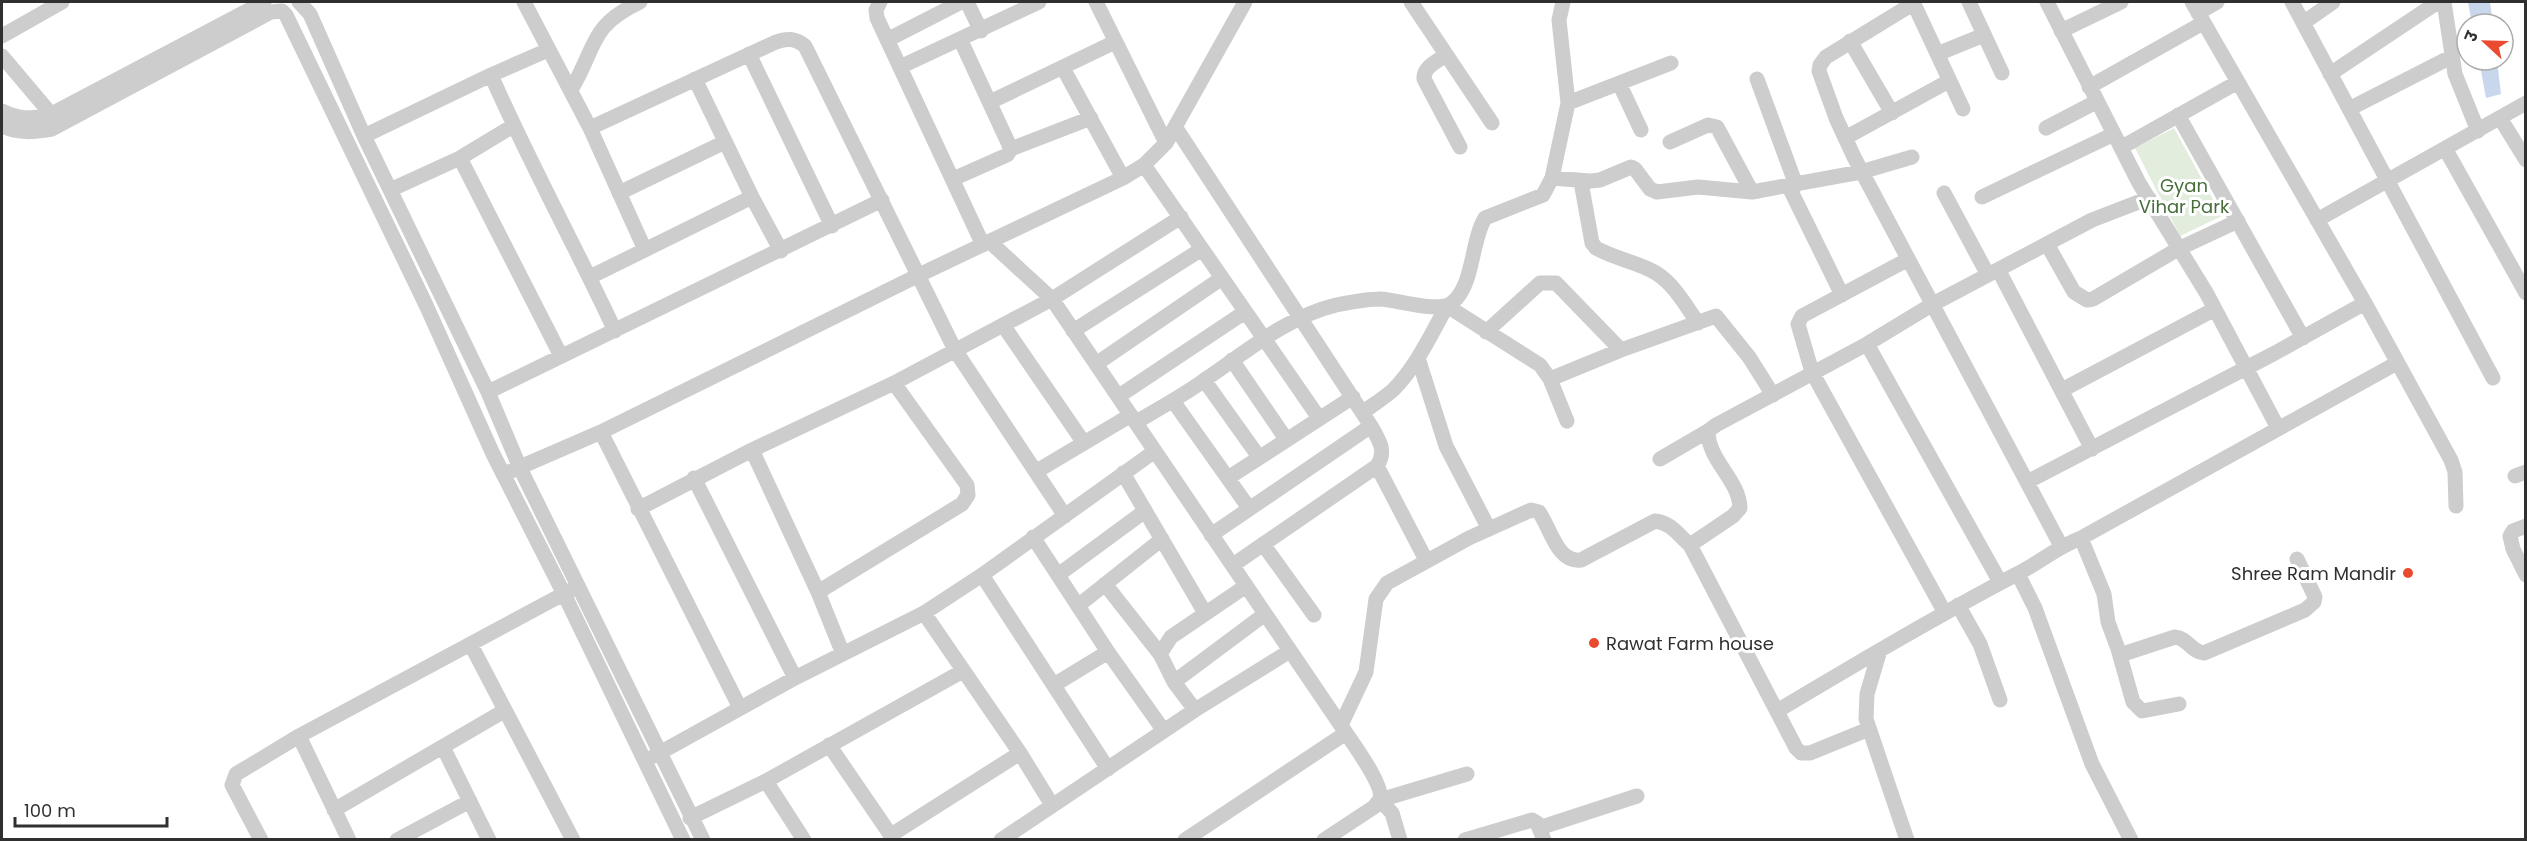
<svg xmlns="http://www.w3.org/2000/svg" width="2527" height="841" viewBox="0 0 2527 841" font-family="Poppins,'Noto Sans Devanagari',sans-serif">
<style>
.green{fill:#e2eddd}
.water{fill:#c9d7ed}
.lines{fill:none;stroke-linecap:round;stroke-linejoin:round}
.minor{stroke:#cdcdcd;stroke-width:15}
.poi-dot{fill:#ea4b2f;stroke:#fff;stroke-width:2}
.labels{text-anchor:middle;dominant-baseline:central;stroke-width:6;stroke-linejoin:round;paint-order:stroke}
.park-label{font-size:18px;fill:#476d3b;stroke:#fff}
.poi-label{font-size:18px;fill:#303030;stroke:#fff;text-anchor:end}
</style>
<rect width="100%" height="100%" fill="#fff"/>
<!-- green -->
<path class="green" d="M 2174,128 L 2222,216 L 2180,236 L 2135,148 Z"/>
<!-- water -->
<path class="water" d="M 2468,2 L 2490,2 L 2493,24 L 2472,24 Z
M 2479,60 L 2497,60 L 2501,94 L 2486,98 Z"/>
<g class="lines">
<!-- minor -->
<path class="minor" d="M 299,2 L 310,14 L 364,136 L 488,392 L 520,468 L 703,840
M 524,2 L 590,128 L 645,250
M 880,2 L 876,10 L 877,18 L 983,245
M 967,2 L 981,31
M 1096,2 L 1166,143
M 1411,2 L 1492,123
M 1913,2 L 1963,109
M 1969,2 L 2002,73
M 2047,2 L 2139,183 L 2207,294 L 2278,428
M 2192,2 L 2365,303 L 2451,460 L 2455,472 L 2456,506
M 2292,2 L 2493,378
M 2444,2 L 2455,74 L 2478,131
M 1914,3 L 1826,57 L 1820,65 L 1819,71 L 1836,118 L 1854,157 L 2061,546
M 2198,13 L 2217,2
M 2303,23 L 2333,2
M 2061,31 L 2121,2
M 2,36 L 62,2
M 887,40 L 961,2
M 1850,41 L 1892,113
M 749,54 L 832,226
M 1937,54 L 1984,35
M 1446,55 C 1438,61 1423,67 1424,79 L 1460,147
M 2,56 L 51,114
M 900,67 L 1039,2
M 1063,68 L 1123,178
M 2330,74 L 2438,2
M 491,75 C 529,162 575,245 615,331
M 695,79 L 752,197 L 781,251
M 1757,79 L 1796,185
M 1619,83 L 1641,130
M 2089,87 L 2203,23
M 571,90 C 597,46 589,26 640,2
M 990,102 L 1115,42
M 1568,103 L 1671,63
M 2349,109 L 2451,57
M 2,111 C 18,119 30,119 48,116 L 264,2
M 2178,115 L 2303,338
M 2500,118 L 2526,160
M 2,126 C 19,134 34,132 52,129 L 271,12 L 282,11 L 286,15 L 426,305 L 493,454 L 564,594 L 683,840
M 590,128 L 776,42 C 787,38 795,38 805,46 L 955,350 L 1065,516
M 1176,128 L 1371,426 C 1379,440 1387,451 1377,466 L 1233,565
M 2046,128 L 2096,102
M 364,136 L 491,75 L 548,50
M 1845,138 L 1949,81
M 1670,142 L 1708,125 L 1717,127 L 1752,192
M 2122,147 L 2238,82
M 1011,149 L 1091,118
M 2446,150 L 2526,293
M 460,158 L 561,356
M 1144,165 L 1319,418
M 1552,178 L 1590,181 L 1600,180 L 1631,167 L 1635,169 L 1650,189 L 1657,192 L 1698,187 L 1752,192 L 1861,172 L 1912,157
M 953,179 L 1007,155 L 1011,149 L 961,41
M 1581,182 L 1592,243 L 1596,248 C 1615,259 1638,262 1656,273 C 1674,284 1686,306 1698,323
M 1789,187 L 1842,295
M 390,190 L 460,158 L 513,126
M 619,193 L 725,142
M 1944,193 L 1988,275
M 1982,197 L 2114,134
M 2317,220 L 2526,103
M 990,242 L 1052,299 L 1346,733 C 1354,745 1384,786 1380,799 C 1379,801 1375,805 1374,807 L 1324,840
M 2047,244 L 2074,292 L 2087,300 L 2093,299 L 2178,249 L 2238,221
M 1907,260 L 1802,316 L 1798,324 L 1812,372 L 1945,613
M 1999,271 L 2092,449
M 590,277 L 752,197
M 1003,325 L 1084,443
M 1073,331 L 1202,249
M 1486,332 L 1540,283 L 1556,283 L 1621,350
M 1867,344 L 2000,582
M 1418,358 L 1446,446 L 1489,529
M 1232,360 L 1286,439
M 1096,364 L 1222,278
M 1550,379 L 1621,350 L 1716,316 L 1749,357 L 1773,395
M 1204,380 L 1259,457
M 2062,390 L 2215,309
M 488,392 L 882,200
M 1119,396 L 1245,312
M 1173,401 L 1249,508
M 1363,412 C 1373,405 1384,398 1393,390 C 1417,366 1431,334 1447,306 L 1540,365 L 1550,379 L 1567,421
M 1136,422 C 1160,408 1184,395 1206,379 C 1247,351 1287,317 1336,305 C 1351,302 1366,299 1381,299 C 1398,300 1440,314 1453,302 C 1474,284 1471,241 1485,218 L 1543,195 L 1552,178 L 1568,103 L 1559,20 L 1563,2
M 601,432 L 740,708
M 752,450 L 818,592 L 843,654
M 1660,459 L 1708,431
M 1377,466 L 1426,560
M 511,471 L 601,432 L 919,275 L 1123,178 L 1144,165 L 1166,143 L 1245,2
M 1037,471 L 1131,415
M 1123,473 L 1205,613
M 2515,476 L 2526,472
M 694,478 L 795,678
M 1228,478 L 1353,397
M 2027,482 L 2275,353 L 2365,303
M 638,509 L 752,450 L 894,383 L 1052,299 L 1181,217
M 2526,526 L 2513,531 L 2510,536 L 2513,549 L 2526,575
M 1211,535 L 1371,426
M 1033,537 L 1108,652 L 1164,731
M 2081,538 L 2104,594 L 2108,622 L 2118,649 L 2133,702 L 2142,711 L 2179,704
M 1263,544 L 1314,615
M 1690,545 L 1733,516 L 1740,508 C 1739,479 1708,461 1708,431 L 1716,425 L 1867,344 L 1933,304 L 2092,220 L 2149,198
M 2018,574 L 2035,608 L 2092,764 L 2131,840
M 982,575 L 1108,769
M 1058,575 L 1145,511
M 1105,584 L 1160,654
M 818,592 L 962,504 L 968,495 L 967,485 L 894,383
M 1079,605 L 1162,539
M 1958,605 L 1980,644 L 2000,700
M 924,613 L 1020,753 L 1052,805
M 471,645 L 573,840
M 1880,650 L 1867,694 L 1866,719 L 1907,840
M 2120,655 L 2175,637 C 2188,638 2191,652 2204,653 L 2305,610 L 2314,602 L 2315,597 L 2297,559
M 1174,682 L 1265,614
M 1054,685 L 1108,652
M 1195,710 L 1174,682 L 1160,654 L 1171,637 L 1246,586
M 1777,711 C 1856,664 1935,617 2017,574 C 2039,563 2057,547 2081,538 L 2397,363
M 1341,725 L 1366,672 L 1376,599 L 1387,583 L 1469,538 L 1531,510 L 1539,512 C 1551,529 1557,563 1581,560 L 1655,521 C 1672,523 1678,535 1690,545 L 1796,748 L 1801,753 L 1810,753 L 1869,729
M 299,736 L 349,840
M 829,745 L 894,840
M 443,747 L 489,840
M 654,756 L 795,678 L 924,613 L 982,575 L 1155,451
M 766,781 L 804,840
M 334,810 L 504,711
M 690,818 L 766,781 L 963,671
M 1539,828 L 1637,796
M 891,835 L 1020,753
M 261,840 L 232,785 L 236,774 L 299,736 L 571,590
M 397,840 L 470,801
M 1001,840 L 1195,710 L 1290,651
M 1185,840 L 1346,733
M 1400,840 L 1392,813 L 1380,800 L 1467,774
M 1465,840 L 1532,820 L 1537,823 L 1544,840"/>
</g>
<!-- markers -->
<g class="poi-dot">
<circle cx="2408" cy="573" r="6"/>
<circle cx="1594" cy="643" r="6"/>
</g>
<g class="labels">
<!-- park labels -->
<g class="park-label">
<text x="2184" y="185">Gyan<tspan x="2184" dy="21">Vihar Park</tspan></text>
</g>
<!-- poi labels -->
<g class="poi-label">
<text x="2396" y="573">Shree Ram Mandir</text>
<text x="1606" y="643" text-anchor="start">Rawat Farm house</text>
</g>
</g>
<!-- border -->
<rect width="2527" height="841" fill="none" stroke="#303030" stroke-width="6"/>
<!-- north arrow -->
<g transform="translate(2485 42) rotate(292)"><circle r="28" fill="#ffffff" stroke="#acacac" stroke-width="1.5"/>
<path d="M0-4.5L10 22L0 15L-10 22Z" fill="#ea4b2f"/>
<text y="-9" font-size="16" font-weight="bold" text-anchor="middle" fill="#303030">उ</text>
</g>
<!-- scale -->
<path d="M15 817v9h152v-9" fill="none" stroke="#303030" stroke-width="3"/>
<text x="24" y="817" font-size="18" fill="#303030" stroke="#ffffff" stroke-width="4.5" paint-order="stroke">100 m</text>
</svg>
